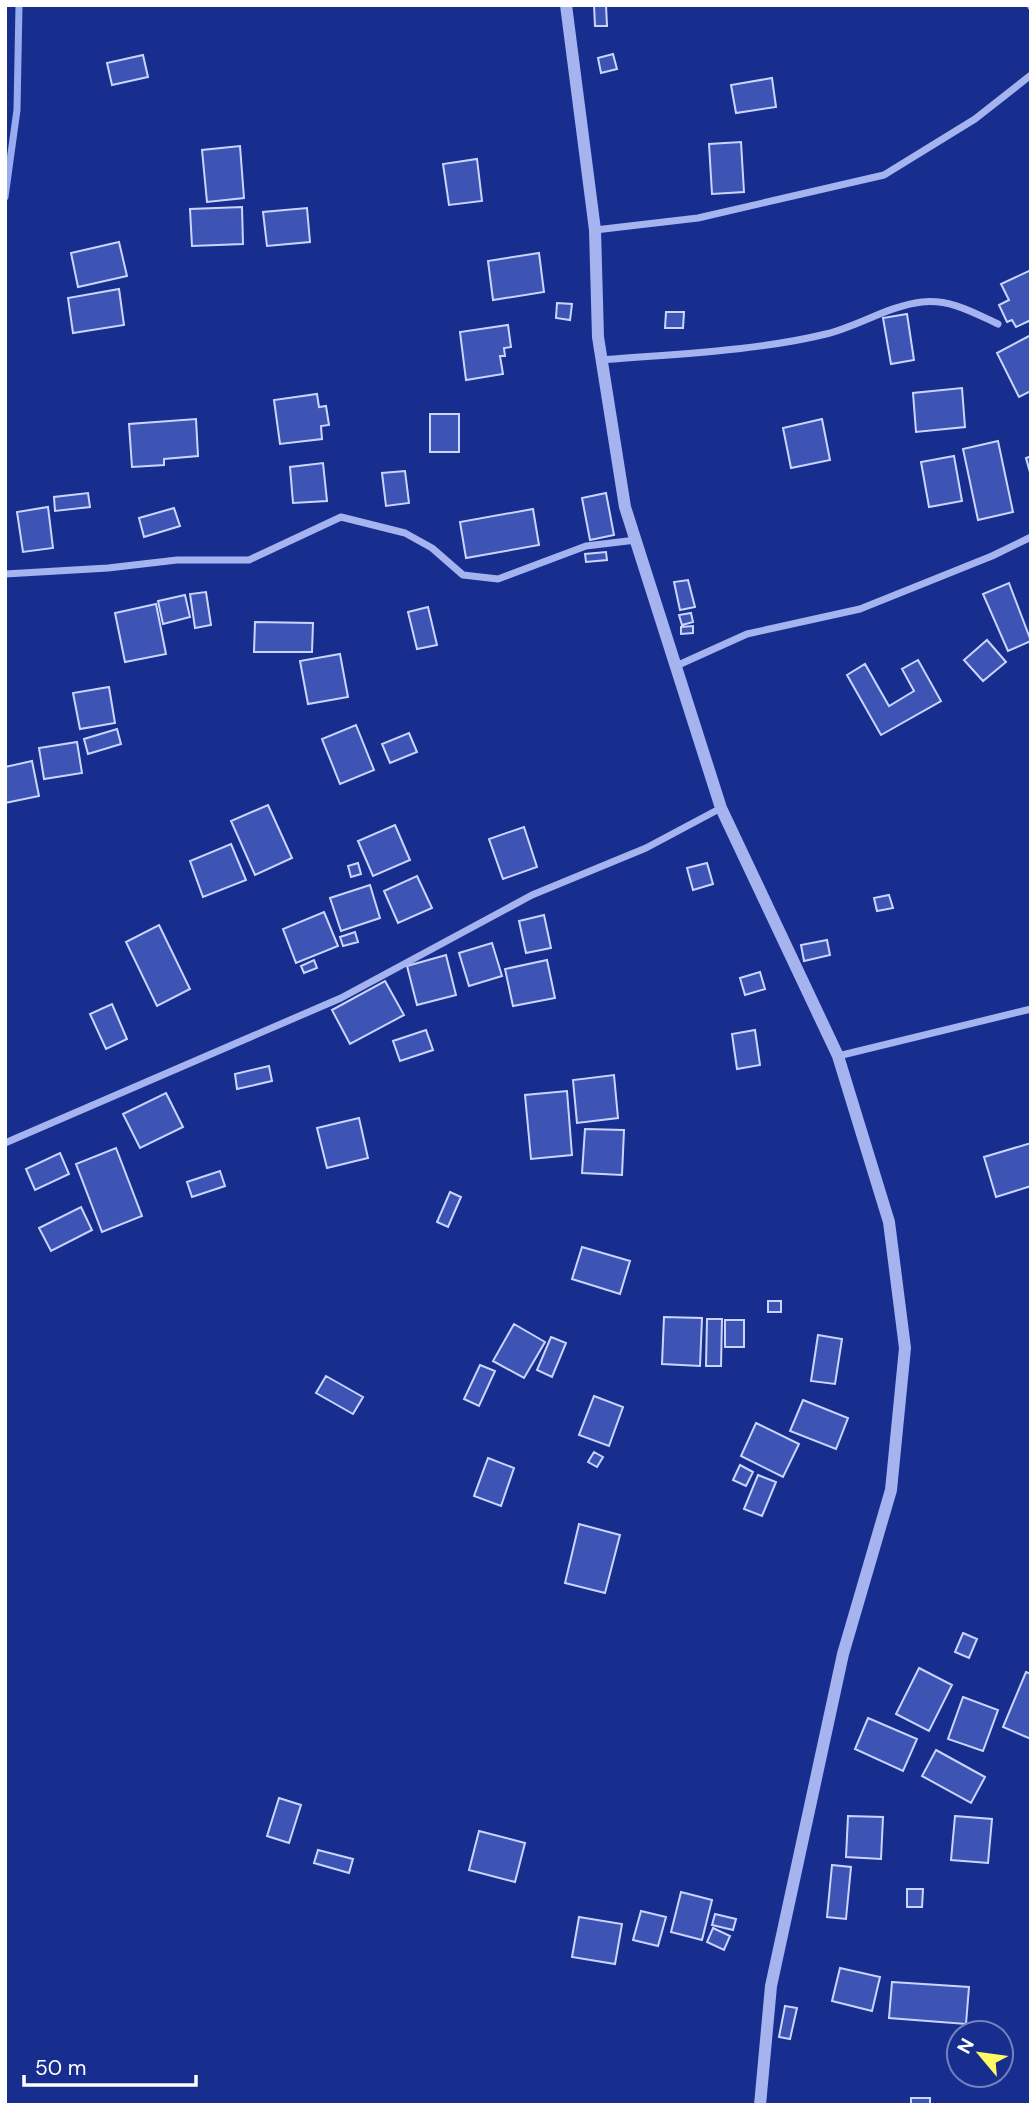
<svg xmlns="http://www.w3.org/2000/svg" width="1036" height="2110" viewBox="0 0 1036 2110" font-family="'DM Sans',sans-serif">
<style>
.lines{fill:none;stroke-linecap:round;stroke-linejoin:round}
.stream{stroke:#97abf1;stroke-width:7}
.building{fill:#3d54b5;stroke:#cbd5fb;stroke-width:2}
.minor{stroke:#a5b4ef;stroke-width:7}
.tertiary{stroke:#a5b4ef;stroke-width:12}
</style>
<rect width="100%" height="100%" fill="#182e8f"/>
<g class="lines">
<!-- stream -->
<path class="stream" d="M 5,197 L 17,110 L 19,5"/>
</g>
<!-- building -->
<path class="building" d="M 594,5 L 606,5 L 607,26 L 595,26 Z
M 613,54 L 617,69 L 601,73 L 598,58 Z
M 143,55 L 148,77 L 112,85 L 107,63 Z
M 772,78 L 776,107 L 736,113 L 731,85 Z
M 741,142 L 744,192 L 712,194 L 709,144 Z
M 240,146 L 244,198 L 207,202 L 202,150 Z
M 477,159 L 482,201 L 449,205 L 443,164 Z
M 242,207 L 243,244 L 192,246 L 190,209 Z
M 307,208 L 310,242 L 267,246 L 263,212 Z
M 119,242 L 127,276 L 78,287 L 71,253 Z
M 539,253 L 544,292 L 493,300 L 488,261 Z
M 1031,270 L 1031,320 L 1016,327 L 1012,320 L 1007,322 L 999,305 L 1009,300 L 1001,284 Z
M 119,289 L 124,325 L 73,333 L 68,298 Z
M 557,303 L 572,304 L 570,320 L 556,318 Z
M 666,312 L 684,312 L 683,328 L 665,328 Z
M 907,314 L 914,360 L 891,364 L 883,318 Z
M 508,325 L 511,347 L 504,348 L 505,356 L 500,356 L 503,374 L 466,380 L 460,332 Z
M 1031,335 L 1031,391 L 1019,397 L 997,353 Z
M 962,388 L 965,427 L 916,432 L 913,393 Z
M 317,394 L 319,407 L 326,406 L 329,425 L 321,426 L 322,439 L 280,444 L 274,400 Z
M 430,414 L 459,414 L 459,452 L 430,452 Z
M 196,419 L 198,456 L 164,459 L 164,465 L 132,467 L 129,424 Z
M 822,419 L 830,460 L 791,468 L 783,428 Z
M 998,441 L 1013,512 L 978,520 L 963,449 Z
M 954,456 L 962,501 L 929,507 L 921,462 Z
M 1031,456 L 1031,476 L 1026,458 Z
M 323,463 L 327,501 L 293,503 L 290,467 Z
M 405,471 L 409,503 L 386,506 L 382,473 Z
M 88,493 L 90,507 L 55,511 L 54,497 Z
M 606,493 L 614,535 L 590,540 L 582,498 Z
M 48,507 L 53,548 L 23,552 L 17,512 Z
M 174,508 L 180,526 L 144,537 L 139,518 Z
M 533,509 L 539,545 L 466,558 L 460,522 Z
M 606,552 L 607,560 L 586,562 L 585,554 Z
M 688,580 L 695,607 L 680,610 L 674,582 Z
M 1009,583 L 1031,641 L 1008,651 L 983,594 Z
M 206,592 L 211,625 L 195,628 L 190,594 Z
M 185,595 L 190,617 L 163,624 L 158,601 Z
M 156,604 L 166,654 L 125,662 L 115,613 Z
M 428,607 L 437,645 L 417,649 L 408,612 Z
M 691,613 L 693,622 L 682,625 L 679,615 Z
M 255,622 L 313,623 L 312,652 L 254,652 Z
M 693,626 L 693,633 L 681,634 L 681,627 Z
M 987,640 L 1006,662 L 983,681 L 964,660 Z
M 340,654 L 348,697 L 308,704 L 300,661 Z
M 918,660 L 941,701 L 881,735 L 847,675 L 865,664 L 889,706 L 914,691 L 902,669 Z
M 109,687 L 115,723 L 80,729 L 73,693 Z
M 356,725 L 374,770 L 340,784 L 322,739 Z
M 117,729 L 121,744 L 88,754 L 84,739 Z
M 409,733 L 417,752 L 390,763 L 382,744 Z
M 77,742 L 82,773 L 44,779 L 39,748 Z
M 32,761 L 39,796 L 5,803 L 5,767 Z
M 268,805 L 292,858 L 255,875 L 231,821 Z
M 395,825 L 410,860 L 373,876 L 358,841 Z
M 524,827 L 537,867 L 503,879 L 489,839 Z
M 231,844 L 246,880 L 203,897 L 190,861 Z
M 358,863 L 361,874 L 351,877 L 348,866 Z
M 707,863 L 713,884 L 693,890 L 687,868 Z
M 417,876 L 432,908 L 398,923 L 384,891 Z
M 370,885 L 380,918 L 341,931 L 330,898 Z
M 889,895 L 893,908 L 877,911 L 874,898 Z
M 324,912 L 338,946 L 296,963 L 283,929 Z
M 544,915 L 551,948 L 526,953 L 519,921 Z
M 159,925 L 190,989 L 157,1006 L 126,942 Z
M 355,932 L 358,942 L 343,946 L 340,937 Z
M 827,940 L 830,955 L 804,961 L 801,945 Z
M 492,943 L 502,976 L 469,986 L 459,953 Z
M 446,955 L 456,995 L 417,1005 L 407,966 Z
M 314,960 L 317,968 L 304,973 L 301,966 Z
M 547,960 L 555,998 L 513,1006 L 505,969 Z
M 760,972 L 765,989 L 745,995 L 740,978 Z
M 385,981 L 404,1015 L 350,1044 L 332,1010 Z
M 112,1004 L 127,1039 L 106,1049 L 90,1014 Z
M 426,1030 L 433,1050 L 400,1061 L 393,1041 Z
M 755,1030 L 760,1065 L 737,1069 L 732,1034 Z
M 269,1066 L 272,1081 L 237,1089 L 235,1074 Z
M 614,1075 L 618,1118 L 577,1123 L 573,1080 Z
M 567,1091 L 572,1155 L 531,1159 L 525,1095 Z
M 166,1093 L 183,1127 L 140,1148 L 123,1114 Z
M 359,1118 L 368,1158 L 327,1168 L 317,1128 Z
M 585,1129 L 624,1130 L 622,1175 L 582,1173 Z
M 1031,1143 L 1031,1186 L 996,1197 L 984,1157 Z
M 116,1148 L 142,1216 L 102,1232 L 76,1164 Z
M 60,1153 L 69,1174 L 35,1190 L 26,1169 Z
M 220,1171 L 225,1186 L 192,1197 L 187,1182 Z
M 450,1192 L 461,1197 L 448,1227 L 437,1222 Z
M 81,1207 L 92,1230 L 51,1251 L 39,1228 Z
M 582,1247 L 630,1261 L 620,1294 L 572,1279 Z
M 768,1301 L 781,1301 L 781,1312 L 768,1312 Z
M 664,1317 L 702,1318 L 700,1366 L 662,1364 Z
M 707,1319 L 722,1319 L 721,1366 L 706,1366 Z
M 725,1320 L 744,1320 L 744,1347 L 725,1347 Z
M 514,1324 L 545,1342 L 524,1378 L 493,1361 Z
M 818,1335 L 842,1339 L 835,1384 L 811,1381 Z
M 551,1337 L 566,1343 L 552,1377 L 537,1370 Z
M 480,1365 L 495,1371 L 479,1406 L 464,1399 Z
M 326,1376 L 363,1397 L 353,1414 L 316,1393 Z
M 594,1396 L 623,1407 L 609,1446 L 579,1435 Z
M 803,1400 L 848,1418 L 836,1449 L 790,1431 Z
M 756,1423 L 799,1444 L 783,1477 L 741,1456 Z
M 594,1452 L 603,1457 L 597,1467 L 588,1462 Z
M 488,1458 L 514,1468 L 501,1506 L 474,1496 Z
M 740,1465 L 753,1472 L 746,1486 L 733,1480 Z
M 758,1475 L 776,1482 L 762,1516 L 744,1509 Z
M 579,1524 L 620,1535 L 605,1593 L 565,1583 Z
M 963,1633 L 977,1639 L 969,1658 L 955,1652 Z
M 919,1668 L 952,1685 L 929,1731 L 896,1714 Z
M 1026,1672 L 1031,1674 L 1031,1739 L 1003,1727 Z
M 963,1697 L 998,1710 L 983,1751 L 948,1739 Z
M 868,1718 L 917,1739 L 903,1771 L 855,1749 Z
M 936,1750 L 985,1777 L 971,1803 L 922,1776 Z
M 279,1798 L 301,1805 L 289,1843 L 267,1836 Z
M 848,1816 L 883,1817 L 881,1859 L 846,1857 Z
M 955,1816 L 992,1819 L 988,1863 L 951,1860 Z
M 479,1831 L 525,1843 L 515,1882 L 469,1870 Z
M 318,1850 L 353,1859 L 349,1873 L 314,1863 Z
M 832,1865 L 851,1867 L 846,1919 L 827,1917 Z
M 907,1889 L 923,1889 L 922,1907 L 907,1907 Z
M 681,1892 L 712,1900 L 702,1940 L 671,1932 Z
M 641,1911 L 666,1917 L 658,1946 L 633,1940 Z
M 715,1914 L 736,1919 L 733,1930 L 712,1925 Z
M 579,1917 L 622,1924 L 615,1964 L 572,1957 Z
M 713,1928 L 730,1936 L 724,1950 L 707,1942 Z
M 840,1968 L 880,1977 L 872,2011 L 832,2001 Z
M 892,1982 L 969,1987 L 966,2024 L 889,2018 Z
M 785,2006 L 797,2008 L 790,2039 L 779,2037 Z
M 911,2098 L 930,2098 L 930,2105 L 911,2105 Z"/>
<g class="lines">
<!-- minor -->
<path class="minor" d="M 1030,5 L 1031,7
M 595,230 L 698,218 L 884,175 L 975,119 L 1031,75
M 601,360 C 672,354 757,351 826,334 C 859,326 888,306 922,302 C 951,299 974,313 998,324
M 5,574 L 108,568 L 177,560 L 249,560 L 341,517 L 405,533 L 432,548 L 463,575 L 498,579 L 586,546 L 636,540
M 676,666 L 747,634 L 860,609 L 992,556 L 1031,537
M 838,1056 L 1031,1009
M 5,1143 L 341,998 L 532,895 L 646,848 L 721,808"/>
<!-- tertiary -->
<path class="tertiary" d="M 566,5 L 595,230 L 598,337 L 625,507 L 721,808 L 838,1056 L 889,1222 L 905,1348 L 891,1490 L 843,1654 L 771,1986 L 760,2105"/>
</g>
<!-- border -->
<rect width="1036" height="2110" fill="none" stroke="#ffffff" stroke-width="14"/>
<!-- north arrow -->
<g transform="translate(980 2054) rotate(299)"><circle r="33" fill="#182e8f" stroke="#7482bc" stroke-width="2"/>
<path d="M0-5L12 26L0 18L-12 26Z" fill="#fff963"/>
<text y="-10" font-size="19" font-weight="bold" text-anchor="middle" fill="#ffffff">N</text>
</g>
<!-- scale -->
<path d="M24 2075v10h172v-10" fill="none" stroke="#ffffff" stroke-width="3.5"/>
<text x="35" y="2075" font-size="21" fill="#ffffff" stroke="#182e8f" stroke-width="5" paint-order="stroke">50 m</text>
</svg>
